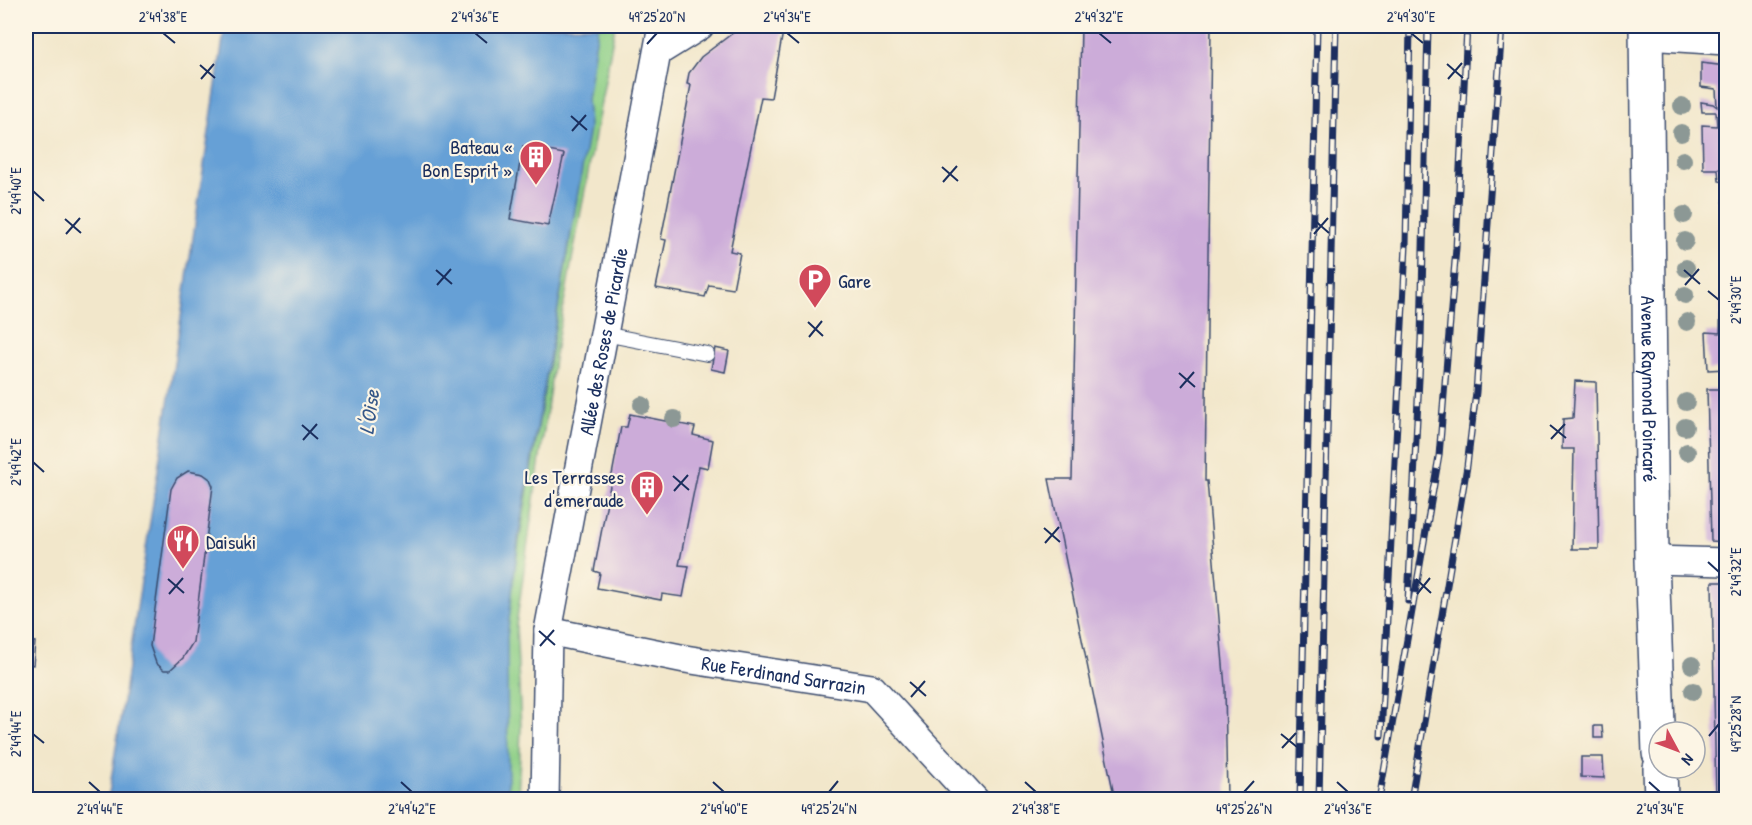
<svg xmlns="http://www.w3.org/2000/svg" width="1752" height="825" viewBox="0 0 1752 825" font-family="'Patrick Hand',sans-serif">
<style>
.green{fill:#8dcf86;stroke:#547f72;stroke-width:1.5}
.water{fill:#66a0d6;stroke:#40689a;stroke-width:1.5}
.building{fill:#ccacd9}
.lines{fill:none;stroke-linecap:round;stroke-linejoin:round}
.service-casing{stroke:#3b4b6e;stroke-width:16}
.minor-casing{stroke:#3b4b6e;stroke-width:30}
.secondary-casing{stroke:#3b4b6e;stroke-width:36}
.service{stroke:#fff;stroke-width:14}
.minor{stroke:#fff;stroke-width:27}
.secondary{stroke:#fff;stroke-width:33}
.rail-casing{stroke:#1b2f5e;stroke-width:7}
.rail{stroke:#fcf5e5;stroke-width:4.5;stroke-dasharray:14;stroke-linecap:butt}
.tree{fill:#8c9895}
.ticks{fill:none;stroke:#1b2f5e;stroke-width:2}
.labels{text-anchor:middle;dominant-baseline:central;stroke-width:4.5;stroke-linejoin:round;paint-order:stroke}
.poi-label{font-size:20px;fill:#1b2f5e;stroke:#fcf5e5;text-anchor:end}
.street-label{font-size:20px;fill:#1b2f5e;stroke:#fcf5e5}
.water-label{font-size:21px;font-style:italic;fill:#355788;stroke:#fcf5e5}
.neatline{fill:none;stroke:#1b2f5e;stroke-width:2}
.ticks-label{font-size:15px;text-anchor:middle;fill:#1b2f5e}
</style>
<rect width="100%" height="100%" fill="#fcf5e5"/>
<filter id="ink" filterUnits="userSpaceOnUse"><feTurbulence type="fractalNoise" baseFrequency=".0167" numOctaves="2"/><feDisplacementMap in="SourceGraphic" scale="12" xChannelSelector="R" yChannelSelector="G"/><feConvolveMatrix kernelMatrix="1 2 1 2 8 2 1 2 1" color-interpolation-filters="sRGB"/></filter>
<filter id="wash" filterUnits="userSpaceOnUse"><feTurbulence type="fractalNoise" baseFrequency=".008" numOctaves="4" result="noise"/><feDisplacementMap in="SourceGraphic" scale="24" xChannelSelector="R" yChannelSelector="G"/><feGaussianBlur stdDeviation="1.35" result="paint"/><feColorMatrix in="noise" values="0 0 0 0 0 0 0 0 0 0 0 0 0 0 0 0 0 1.4 0 .05"/><feComposite in="paint" operator="in"/></filter>
<g filter="url(#wash)">
<rect width="100%" height="100%" fill="#f2e7cb"/>
<!-- green -->
<path class="green" d="M 598,26 L 615,26 L 555,352 L 516,626 L 521,728 L 518,799 L 500,800 L 493,695 L 589,128 L 587,99 Z"/>
<!-- water -->
<path class="water" d="M 225,26 L 598,26 L 587,99 L 589,128 L 519,533 L 507,638 L 508,799 L 108,800 Z"/>
<g id="blocks">
<!-- building -->
<path class="building" d="M 742,26 L 784,26 L 771,98 L 761,97 L 730,251 L 740,253 L 733,289 L 709,285 L 705,297 L 656,288 L 666,240 L 661,239 L 691,85 L 687,84 L 689,73 L 701,57 Z
M 1081,26 L 1211,26 L 1205,481 L 1207,481 L 1225,687 L 1227,800 L 1115,800 L 1049,479 L 1072,479 Z
M 1701,63 L 1726,66 L 1726,369 L 1708,370 L 1706,332 L 1720,333 L 1724,182 L 1719,181 L 1718,169 L 1703,169 L 1702,125 L 1717,126 L 1716,112 L 1702,112 L 1701,102 L 1713,104 L 1717,107 L 1716,89 L 1701,87 Z
M 523,146 L 564,154 L 548,226 L 510,219 Z
M 715,348 L 729,351 L 725,372 L 711,369 Z
M 1575,381 L 1596,382 L 1599,549 L 1572,549 L 1574,449 L 1562,449 L 1563,419 L 1573,418 Z
M 1707,389 L 1726,389 L 1726,542 L 1711,541 Z
M 630,414 L 695,427 L 693,435 L 713,440 L 708,468 L 699,466 L 679,565 L 689,566 L 683,597 L 662,594 L 661,600 L 597,588 L 600,573 L 594,571 L 621,427 L 627,427 Z
M 188,471 L 203,474 L 210,479 L 213,486 L 193,642 L 183,658 L 170,670 L 164,670 L 156,663 L 150,646 L 171,489 L 177,478 Z
M 1712,582 L 1726,582 L 1726,800 L 1716,800 Z
M 26,641 L 35,642 L 33,665 L 26,664 Z
M 1594,726 L 1602,726 L 1603,738 L 1594,738 Z
M 1581,757 L 1603,757 L 1604,778 L 1581,777 Z"/>
</g>
</g>
<g filter="url(#ink)">
<use href="#blocks" fill-opacity="0" stroke="#3b4b6e" stroke-width="1.5"/>
<g class="lines">
<!-- service casing -->
<g class="service-casing">
<path id="service" d="M 604,334 L 707,354"/>
</g>
<!-- minor casing -->
<g class="minor-casing">
<g id="minor">
<path d="M 1646,36 L 1726,41"/>
<path d="M 658,52 L 700,26"/>
<path d="M 1652,560 L 1726,562"/>
<path id="s1" d="M 548,631 L 685,659 L 872,688 L 975,800"/>
<path id="s2" d="M 545,800 L 548,631 L 662,26"/>
</g>
</g>
<!-- secondary casing -->
<g class="secondary-casing">
<g id="secondary">
<path id="s3" d="M 1646,26 L 1652,560 L 1659,753"/>
<path d="M 1660,768 L 1661,800"/>
</g>
</g>
<!-- service -->
<use href="#service" class="service"/>
<!-- minor -->
<use href="#minor" class="minor"/>
<!-- secondary -->
<use href="#secondary" class="secondary"/>
<!-- rail casing -->
<g class="rail-casing">
<path id="rail" d="M 1408,601 L 1421,339 L 1428,26
M 1381,736 L 1406,246 L 1410,26
M 1300,800 L 1317,26
M 1319,800 L 1336,26
M 1379,800 L 1439,456 L 1456,248 L 1467,26
M 1411,800 L 1467,466 L 1476,392 L 1502,26"/>
</g>
<!-- rail -->
<use href="#rail" class="rail"/>
</g>
<!-- trees -->
<g class="tree">
<circle cx="1682" cy="106" r="9"/>
<circle cx="1681" cy="133" r="9"/>
<circle cx="1683" cy="160" r="9"/>
<circle cx="1684" cy="215" r="9"/>
<circle cx="1685" cy="241" r="9"/>
<circle cx="1686" cy="268" r="9"/>
<circle cx="1685" cy="295" r="9"/>
<circle cx="1687" cy="322" r="9"/>
<circle cx="1686" cy="402" r="9"/>
<circle cx="642" cy="405" r="9"/>
<circle cx="674" cy="419" r="9"/>
<circle cx="1685" cy="427" r="9"/>
<circle cx="1687" cy="452" r="9"/>
<circle cx="1692" cy="665" r="9"/>
<circle cx="1693" cy="691" r="9"/>
</g>
</g>
<!-- ticks -->
<path class="ticks" d="M 163,33 L 175,43M 475,33 L 487,43M 787,33 L 799,43M 1099,33 L 1111,43M 1411,33 L 1423,43M 647,44 L 657,33M 1447,64 L 1463,78M 200,65 L 215,78M 201,79 L 214,64M 1448,79 L 1462,63M 571,116 L 587,130M 572,131 L 586,115M 942,167 L 958,181M 943,182 L 957,166M 33,191 L 44,201M 65,219 L 81,233M 1313,219 L 1329,233M 66,234 L 80,218M 1314,234 L 1328,218M 436,270 L 452,284M 1684,270 L 1700,284M 437,285 L 451,269M 1685,285 L 1699,269M 1708,291 L 1719,300M 808,322 L 823,336M 809,337 L 822,321M 1179,373 L 1195,387M 1180,388 L 1194,372M 302,425 L 318,439M 1550,425 L 1566,438M 1551,439 L 1565,424M 303,440 L 317,424M 33,462 L 44,472M 673,476 L 689,490M 674,491 L 688,475M 1044,528 L 1060,542M 1045,543 L 1059,527M 1708,562 L 1719,572M 168,579 L 184,593M 1416,579 L 1431,593M 169,594 L 183,578M 1417,594 L 1430,578M 539,631 L 555,645M 540,646 L 554,630M 910,682 L 926,696M 911,697 L 925,681M 33,734 L 44,743M 1281,734 L 1297,747M 1709,736 L 1719,724M 1282,748 L 1296,733M 89,782 L 100,792M 401,782 L 412,792M 713,782 L 724,792M 1025,782 L 1036,792M 1337,782 L 1348,792M 1649,782 L 1660,792M 829,792 L 838,781M 1244,792 L 1254,781"/>
<!-- icons -->
<defs>
<g id="building-pin" transform="scale(1.725)"><path d="M0 17L-7.5 6A9.5 9.5 0 1 1 7.5 6Z" fill="#d1495b" stroke="#fcf5e5"/><path d="M-4-6H4V6H1V3H-1V6H-4ZM-2.5-4.3h1.7v1.8h-1.7ZM.8-4.3h1.7v1.8H.8ZM-2.5-1h1.7V.8h-1.7ZM.8-1h1.7V.8H.8Z" fill="#fff"/></g>
<g id="parking-pin" transform="scale(1.725)"><path d="M0 17L-7.5 6A9.5 9.5 0 1 1 7.5 6Z" fill="#d1495b" stroke="#fcf5e5"/><path d="M-3.5-5.5H1a3.5 3.5 0 0 1 0 7H-1V5.5H-3.5ZM-1-3.4V-.6H.8a1.4 1.4 0 0 0 0-2.8Z" fill="#fff"/></g>
<g id="restaurant-pin" transform="scale(1.725)"><path d="M0 17L-7.5 6A9.5 9.5 0 1 1 7.5 6Z" fill="#d1495b" stroke="#fcf5e5"/><path d="M-5-6h1v4h1v-4h1v4h1v-4h1v5L-1.5 .5V6h-2V.5L-5-1ZM5-6V6H3V1.5H1.5Q1.5-4 5-6Z" fill="#fff"/></g>
</defs>
<g fill-rule="evenodd">
<use href="#building-pin" x="536" y="157"/>
<use href="#parking-pin" x="815" y="280"/>
<use href="#building-pin" x="647" y="487"/>
<use href="#restaurant-pin" x="183" y="541"/>
</g>
<g class="labels">
<!-- poi labels -->
<g class="poi-label">
<text x="513" y="146">Bateau «<tspan x="513" dy="23">Bon Esprit »</tspan></text>
<text x="838" y="280" text-anchor="start">Gare</text>
<text x="624" y="476">Les Terrasses<tspan x="624" dy="23">d'emeraude</tspan></text>
<text x="206" y="541" text-anchor="start">Daisuki</text>
</g>
<!-- street labels -->
<g class="street-label">
<text stroke="none"><textPath href="#s2" startOffset="464">Allée des Roses de Picardie</textPath></text>
<text stroke="none"><textPath href="#s3" startOffset="363">Avenue Raymond Poincaré</textPath></text>
<text stroke="none"><textPath href="#s1" startOffset="240">Rue Ferdinand Sarrazin</textPath></text>
</g>
<!-- water labels -->
<g class="water-label">
<text transform="translate(369 412) rotate(-82)">L'Oise</text>
</g>
</g>
<!-- margin -->
<rect width="1752" height="825" fill="none" stroke="#fcf5e5" stroke-width="66"/>
<!-- north arrow -->
<g transform="translate(1677 750) rotate(131)"><circle r="28" fill="#fcf5e5" stroke="#a2a6af" stroke-width="1.5"/>
<path d="M0-4.5L10 22L0 15L-10 22Z" fill="#d1495b"/>
<text y="-9" font-size="16" font-weight="bold" text-anchor="middle" fill="#1b2f5e">N</text>
</g>
<rect x="33" y="33" width="1686" height="759" class="neatline"/>
<g class="ticks-label">
<text x="163" y="22">2°49'38"E</text>
<text x="475" y="22">2°49'36"E</text>
<text x="657" y="22">49°25'20"N</text>
<text x="787" y="22">2°49'34"E</text>
<text x="1099" y="22">2°49'32"E</text>
<text x="1411" y="22">2°49'30"E</text>
<text transform="translate(16 191) rotate(-90)" y="5">2°49'40"E</text>
<text transform="translate(1736 300) rotate(-90)" y="5">2°49'30"E</text>
<text transform="translate(16 462) rotate(-90)" y="5">2°49'42"E</text>
<text transform="translate(1736 572) rotate(-90)" y="5">2°49'32"E</text>
<text transform="translate(1736 724) rotate(-90)" y="5">49°25'28"N</text>
<text transform="translate(16 734) rotate(-90)" y="5">2°49'44"E</text>
<text x="100" y="814">2°49'44"E</text>
<text x="412" y="814">2°49'42"E</text>
<text x="724" y="814">2°49'40"E</text>
<text x="829" y="814">49°25'24"N</text>
<text x="1036" y="814">2°49'38"E</text>
<text x="1244" y="814">49°25'26"N</text>
<text x="1348" y="814">2°49'36"E</text>
<text x="1660" y="814">2°49'34"E</text>
</g>
</svg>
